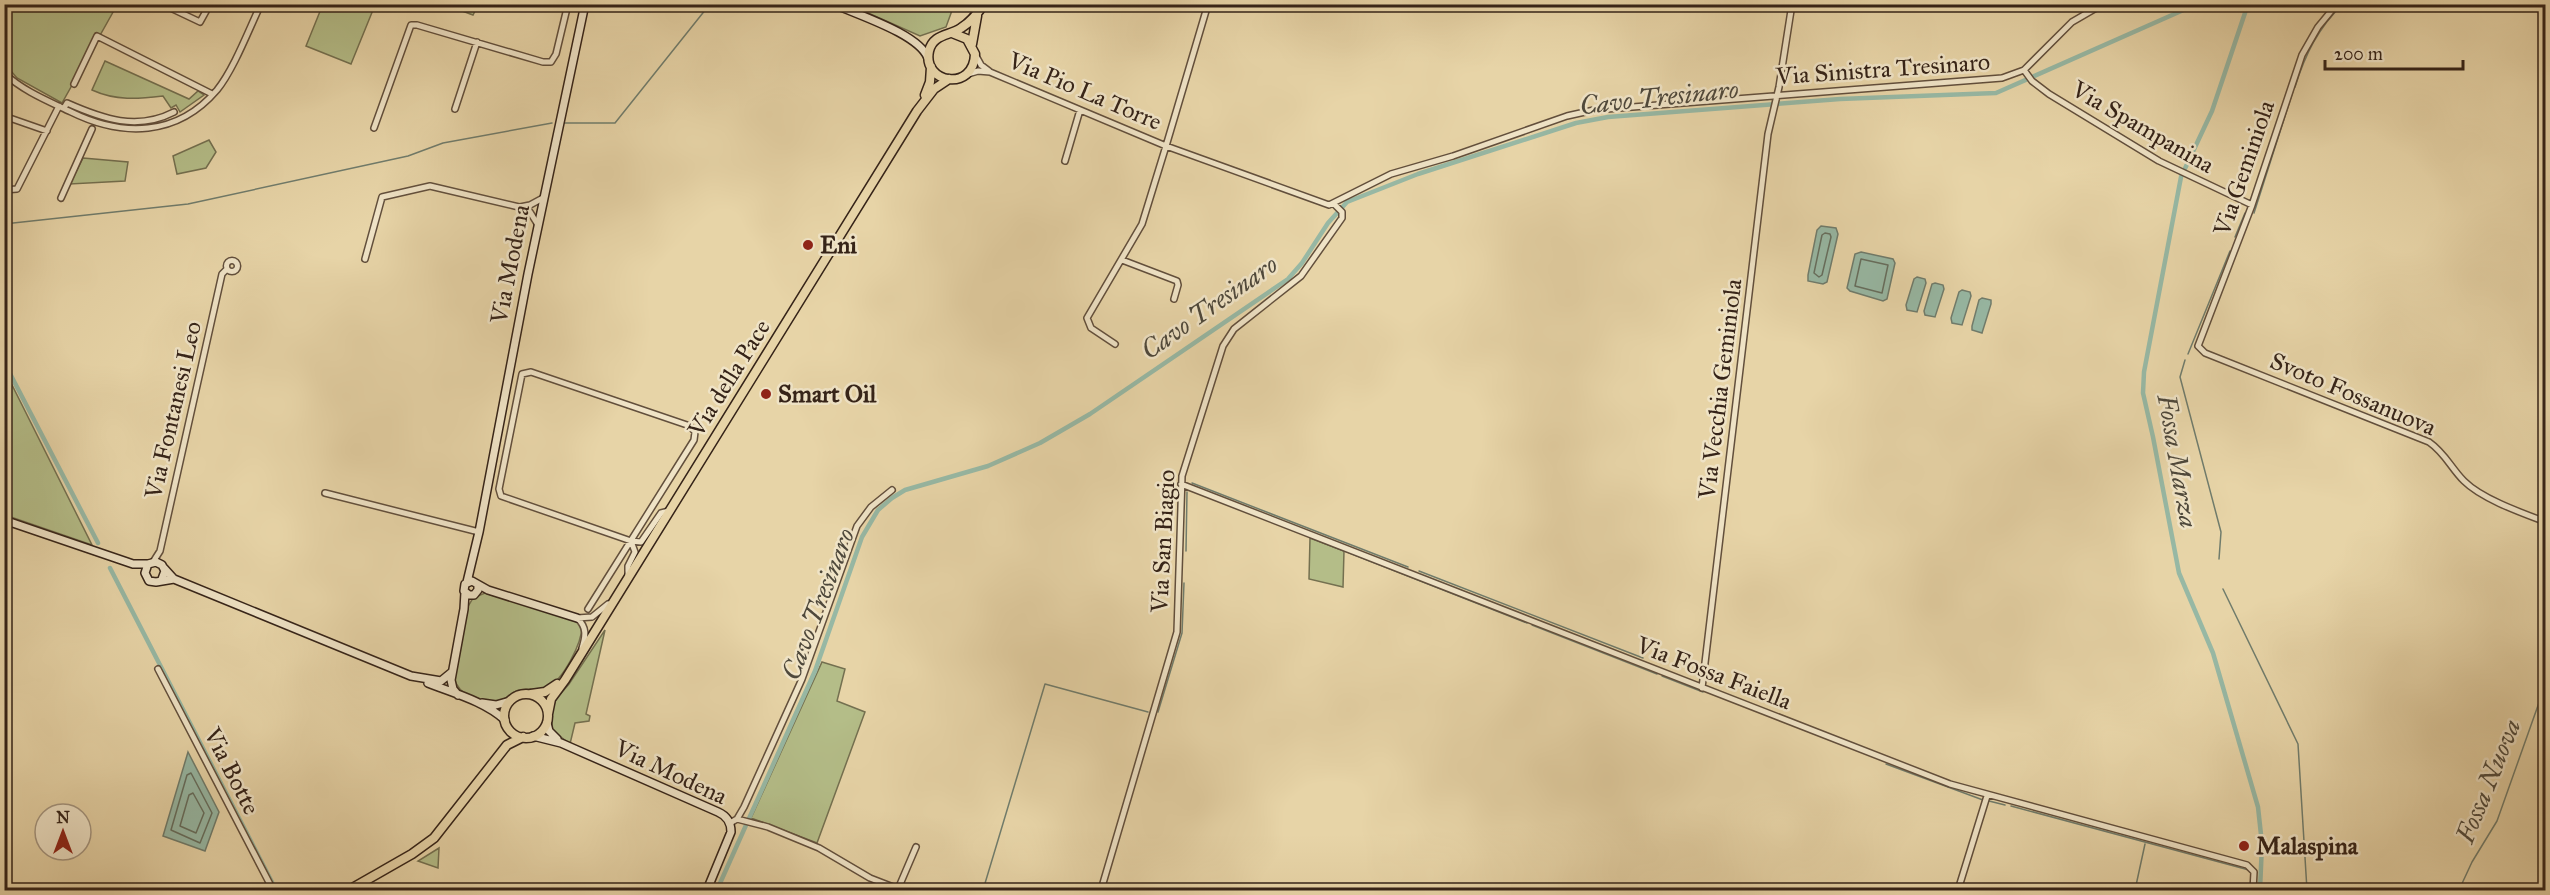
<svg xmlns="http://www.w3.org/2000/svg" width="2550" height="895" viewBox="0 0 2550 895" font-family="'IM FELL Great Primer',serif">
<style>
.green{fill:#b4bd88;stroke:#747050;stroke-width:1.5}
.water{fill:#97b8a4;stroke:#707c6c;stroke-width:1.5}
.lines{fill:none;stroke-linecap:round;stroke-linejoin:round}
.shore{stroke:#666e5e;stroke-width:1.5}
.stream{stroke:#707c6c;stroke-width:1.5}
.canal{stroke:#97b8a4;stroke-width:4.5}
.street-casing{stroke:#624f3c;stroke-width:8}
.secondary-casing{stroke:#352318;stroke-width:10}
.primary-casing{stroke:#352318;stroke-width:11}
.street{stroke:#efe3c6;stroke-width:5}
.secondary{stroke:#efe3c6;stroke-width:7}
.primary{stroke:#e7d4a7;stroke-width:8}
.poi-dot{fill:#8f2418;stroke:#efe3c6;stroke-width:2}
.labels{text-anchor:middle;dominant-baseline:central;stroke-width:5;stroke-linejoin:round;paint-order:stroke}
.street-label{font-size:24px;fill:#352318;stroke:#efe3c6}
.poi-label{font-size:24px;font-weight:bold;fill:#352318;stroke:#efe3c6;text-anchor:start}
.water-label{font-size:26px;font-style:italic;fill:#4e483b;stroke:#efe3c6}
</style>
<rect width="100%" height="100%" fill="#e7d4a7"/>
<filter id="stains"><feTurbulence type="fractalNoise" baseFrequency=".00333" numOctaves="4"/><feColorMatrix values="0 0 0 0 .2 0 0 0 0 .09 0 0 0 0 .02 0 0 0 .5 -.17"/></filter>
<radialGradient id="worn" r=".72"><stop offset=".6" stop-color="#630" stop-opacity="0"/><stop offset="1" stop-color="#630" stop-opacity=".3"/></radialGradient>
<!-- green -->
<path class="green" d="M 323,4 L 375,5 L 351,64 L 306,46 Z
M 460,4 L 478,4 L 478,5 L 473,15 L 457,9 Z
M 4,5 L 117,5 L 62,103 L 17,78 L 5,64 Z
M 850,5 L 954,5 L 946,27 L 920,36 Z
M 105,61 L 189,99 L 198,91 L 204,95 L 180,112 L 176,105 L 171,108 L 163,96 C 138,99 116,101 92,90 Z
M 209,140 L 216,152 L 206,168 L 177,174 L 173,156 Z
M 83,158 L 128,162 L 125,181 L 70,184 Z
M 4,371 L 5,371 L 92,545 L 5,515 Z
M 1310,538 L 1344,551 L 1343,587 L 1309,579 Z
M 485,593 L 577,621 L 582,626 C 582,643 563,681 547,687 C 537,691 528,688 519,690 C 511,692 507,699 499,701 C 483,706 458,695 454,678 L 467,608 L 473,598 Z
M 605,630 L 586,714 L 590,716 L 589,721 L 575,723 L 570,744 L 552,730 L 552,711 L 556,699 L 569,684 Z
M 822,662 L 845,669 L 837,701 L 865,712 L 817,843 L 751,818 Z
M 439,848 L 438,868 L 418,861 Z"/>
<!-- water -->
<path class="water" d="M 1821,226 L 1836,228 L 1838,234 L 1827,282 L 1823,284 L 1808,281 L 1808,275 L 1817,230 Z
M 1861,252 L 1893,259 L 1895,263 L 1887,299 L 1883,301 L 1850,291 L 1847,288 L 1855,254 Z
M 1917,277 L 1925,279 L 1926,283 L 1917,312 L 1907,310 L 1906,305 L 1914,279 Z
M 1935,283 L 1943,285 L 1944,289 L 1935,317 L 1925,315 L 1924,311 L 1932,284 Z
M 1962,290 L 1970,292 L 1971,296 L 1962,325 L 1952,323 L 1951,318 L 1959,292 Z
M 1982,298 L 1991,300 L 1991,304 L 1982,333 L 1972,330 L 1972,326 L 1979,300 Z
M 188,752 L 219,812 L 205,851 L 163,836 Z"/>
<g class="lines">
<!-- shore -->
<path class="shore" d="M 1825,233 L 1830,234 L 1831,237 L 1822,275 L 1819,277 L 1814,273 L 1822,235 Z
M 1861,259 L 1888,265 L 1882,293 L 1855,286 Z
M 191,773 L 212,813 L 200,843 L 171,830 L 187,775 Z
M 193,793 L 204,813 L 196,833 L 180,826 L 189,795 Z"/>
<!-- stream -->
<path class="stream" d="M 2295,87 C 2305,55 2318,28 2343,4
M 563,123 L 615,123 L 710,4
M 2254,213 L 2293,91
M 4,224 L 188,204 L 408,156 L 443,143 L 552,123
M 2235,237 L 2245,213
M 2188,354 L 2230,251
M 2185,360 L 2180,377 L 2221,532 L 2219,559
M 1192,483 L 1408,567
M 1314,539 L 1527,623
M 1186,551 L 1187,492
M 1419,571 L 1643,658
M 2223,589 L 2298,744 L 2307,890
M 1532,625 L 1657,674
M 1662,676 L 1703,692
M 1158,712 L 1182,633 L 1184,583
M 1886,764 L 1983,800
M 1989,801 L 2005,805
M 2011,806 L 2249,870
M 2260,871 L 2261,871
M 983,890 L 1045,684 L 1148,712
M 2135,890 L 2145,844
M 2459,890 L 2472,862 L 2497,821 L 2546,683"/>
<!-- canal -->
<path class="canal" d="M 2248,4 L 2212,111 L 2181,177 L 2144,372 L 2143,393 L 2153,437 L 2179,573 L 2213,653 L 2258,807 L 2262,844 L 2260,890
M 4,362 L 98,543
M 110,568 L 276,890
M 717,890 L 815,671 L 862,537 L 878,510 L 892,498 L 905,490 L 988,466 L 1040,443 L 1090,414 L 1288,279 L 1302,263 L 1328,223 L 1347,202 L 1418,174 L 1576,123 L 1608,117 L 1840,99 L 1996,93 L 2197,4"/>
<!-- street casing -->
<g class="street-casing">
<path id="street" d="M 162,4 L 200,22 L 210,4
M 1208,4 L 1166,146 L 1329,205 L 1391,174 L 1453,156 L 1567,116 L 1594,110 L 2002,78 L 2024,70 L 2072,22 L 2103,4
M 2337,4 L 2318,27 L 2302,55 L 2252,205 L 2198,346 L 2205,353 L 2429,442 C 2445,453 2451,468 2464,481 C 2482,499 2522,513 2546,522
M 976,56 L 981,65 L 989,71
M 2024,70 L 2032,81 L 2049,94 L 2159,161 L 2252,205
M 4,73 C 23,91 48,101 71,112 C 122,137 177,137 217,90 C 234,69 249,29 261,4
M 968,74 L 978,71 L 990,72 L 1166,146 L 1142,224 L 1087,318 L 1091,328 L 1115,344
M 74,84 L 97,36 L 212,94
M 64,108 L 67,103 C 103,119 137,131 174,112
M 455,109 L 477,42
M 4,116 L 47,131
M 374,128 L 411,25 L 417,25 L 543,62 L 551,62 L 556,54 L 568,4
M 1065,161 L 1080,110
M 4,190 L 17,189 L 59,106
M 61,198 L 92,129
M 520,207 L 530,205 L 543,198
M 365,259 L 382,197 L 430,186 L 519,207 L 530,212 L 538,225
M 1122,260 L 1177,281 L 1178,285 L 1174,299
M226.5 266a5.5 5.5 0 1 1 11 0a5.5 5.5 0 1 1-11 0Z
M 1181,484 L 1950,784 L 2247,865 L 2254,872 L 2253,890
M 325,493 L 479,532
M 153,562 L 160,551 L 222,274 L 227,269
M 628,575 L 628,566 L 635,552 L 631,541 L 641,542 L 661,513 L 669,511
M 588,609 L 694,440 L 695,432 L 690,426 L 531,372 L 522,374 L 499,489 L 501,496 L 631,541
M 582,648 C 586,636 587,627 577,618 L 592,617 L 608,604
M 158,669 L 273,890
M 1702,688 L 1768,134 L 1779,87 L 1792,4
M 737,819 L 768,827 L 819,848 L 870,878 L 901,890
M 730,823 L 737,819 L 744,807 L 802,679 L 857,526 L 871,507 L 892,490
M 898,889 L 916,847
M 1101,890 L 1177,632 L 1182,476 L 1223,346 L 1234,329 L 1301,276 L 1342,218 L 1342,212 L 1334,204
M 1958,890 L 1987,796"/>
</g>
<!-- secondary casing -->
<g class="secondary-casing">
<path id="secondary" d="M 834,4 C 858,15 919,34 928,58
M 4,520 L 133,564 L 148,564
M 164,568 L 174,579 L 411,676 L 441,681 L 452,672
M 162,579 L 165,571 L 162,565 L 156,562 L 148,564 L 145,573 L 149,581 L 156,582 L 174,579
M 467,582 L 479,532 L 528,274 L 585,4
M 478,585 L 478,590 L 474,595 L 469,595 L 464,591 L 465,584 L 472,581 L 488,590 L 577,618
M 428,683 C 453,693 484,701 505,720
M 458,695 L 453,689 L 451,680 L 464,609 L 465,592
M 482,703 L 496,705 L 510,701
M 547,723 L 549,731 L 557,739
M 533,736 L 561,743 L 718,812 C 727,816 731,822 731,832 L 707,890"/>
</g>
<!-- primary casing -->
<g class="primary-casing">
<path id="primary" d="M 952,33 L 967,39 L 975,54 C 974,92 922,84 929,51 C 933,34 949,36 961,28 C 971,22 977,14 984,4
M 972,44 L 977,16
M 925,95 L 930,82 L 931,67
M 531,694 L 545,692 L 557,684
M504 716a22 22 0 1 1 44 0a22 22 0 1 1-44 0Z
M 548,714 L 551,699 L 565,680 L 917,111 L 934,89 L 949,79
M 349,890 L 412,854 L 434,838 L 507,745 L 523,737"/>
</g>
<!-- street -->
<use href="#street" class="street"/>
<!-- secondary -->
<use href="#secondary" class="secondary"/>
<!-- primary -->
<use href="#primary" class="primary"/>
</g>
<!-- markers -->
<g class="poi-dot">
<circle cx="808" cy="245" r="6"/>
<circle cx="766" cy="394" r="6"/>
<circle cx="2244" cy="846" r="6"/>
</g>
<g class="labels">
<!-- street labels -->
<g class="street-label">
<text transform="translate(1883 69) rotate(-4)">Via Sinistra Tresinaro</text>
<text transform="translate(1085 91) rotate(23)">Via Pio La Torre</text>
<text transform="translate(2143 127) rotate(30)">Via Spampanina</text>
<text transform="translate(2244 168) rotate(-71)">Via Geminiola</text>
<text transform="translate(510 264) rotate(-79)">Via Modena</text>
<text transform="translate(729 378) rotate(-58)">Via della Pace</text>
<text transform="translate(1720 389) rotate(-83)">Via Vecchia Geminiola</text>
<text transform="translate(2353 394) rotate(23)">Svoto Fossanuova</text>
<text transform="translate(173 410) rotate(-77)">Via Fontanesi Leo</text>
<text transform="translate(1163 541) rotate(-87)">Via San Biagio</text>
<text transform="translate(1714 673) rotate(21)">Via Fossa Faiella</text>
<text transform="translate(232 771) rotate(63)">Via Botte</text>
<text transform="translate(671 772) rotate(25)">Via Modena</text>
</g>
<!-- poi labels -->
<g class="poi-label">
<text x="820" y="245">Eni</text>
<text x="778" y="394">Smart Oil</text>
<text x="2256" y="846">Malaspina</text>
</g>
<!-- water labels -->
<g class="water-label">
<text transform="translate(1659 97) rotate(-6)">Cavo Tresinaro</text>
<text transform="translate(1209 307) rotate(-35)">Cavo Tresinaro</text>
<text transform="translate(2178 461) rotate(80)">Fossa Marza</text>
<text transform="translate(818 604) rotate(-69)">Cavo Tresinaro</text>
<text transform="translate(2488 781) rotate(-68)">Fossa Nuova</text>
</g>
</g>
<!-- margin -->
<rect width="2550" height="895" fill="none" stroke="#e7d4a7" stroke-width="24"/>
<rect x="6" y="6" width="2538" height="883" fill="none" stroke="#352318" stroke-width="3"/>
<rect x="12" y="12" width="2526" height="871" fill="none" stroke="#352318" stroke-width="1.5"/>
<!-- north arrow -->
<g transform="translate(63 832)"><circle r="28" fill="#efe3c6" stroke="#a59680" stroke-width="1.5"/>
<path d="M0-4.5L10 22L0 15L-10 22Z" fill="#8f2418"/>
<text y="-9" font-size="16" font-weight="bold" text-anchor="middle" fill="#352318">N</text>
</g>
<!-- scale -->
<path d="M2325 60v9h138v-9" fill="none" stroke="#352318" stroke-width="3"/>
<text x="2334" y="60" font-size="18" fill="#352318" stroke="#efe3c6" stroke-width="4.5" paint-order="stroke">200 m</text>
<rect width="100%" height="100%" filter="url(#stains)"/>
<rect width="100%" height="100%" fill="url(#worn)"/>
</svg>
